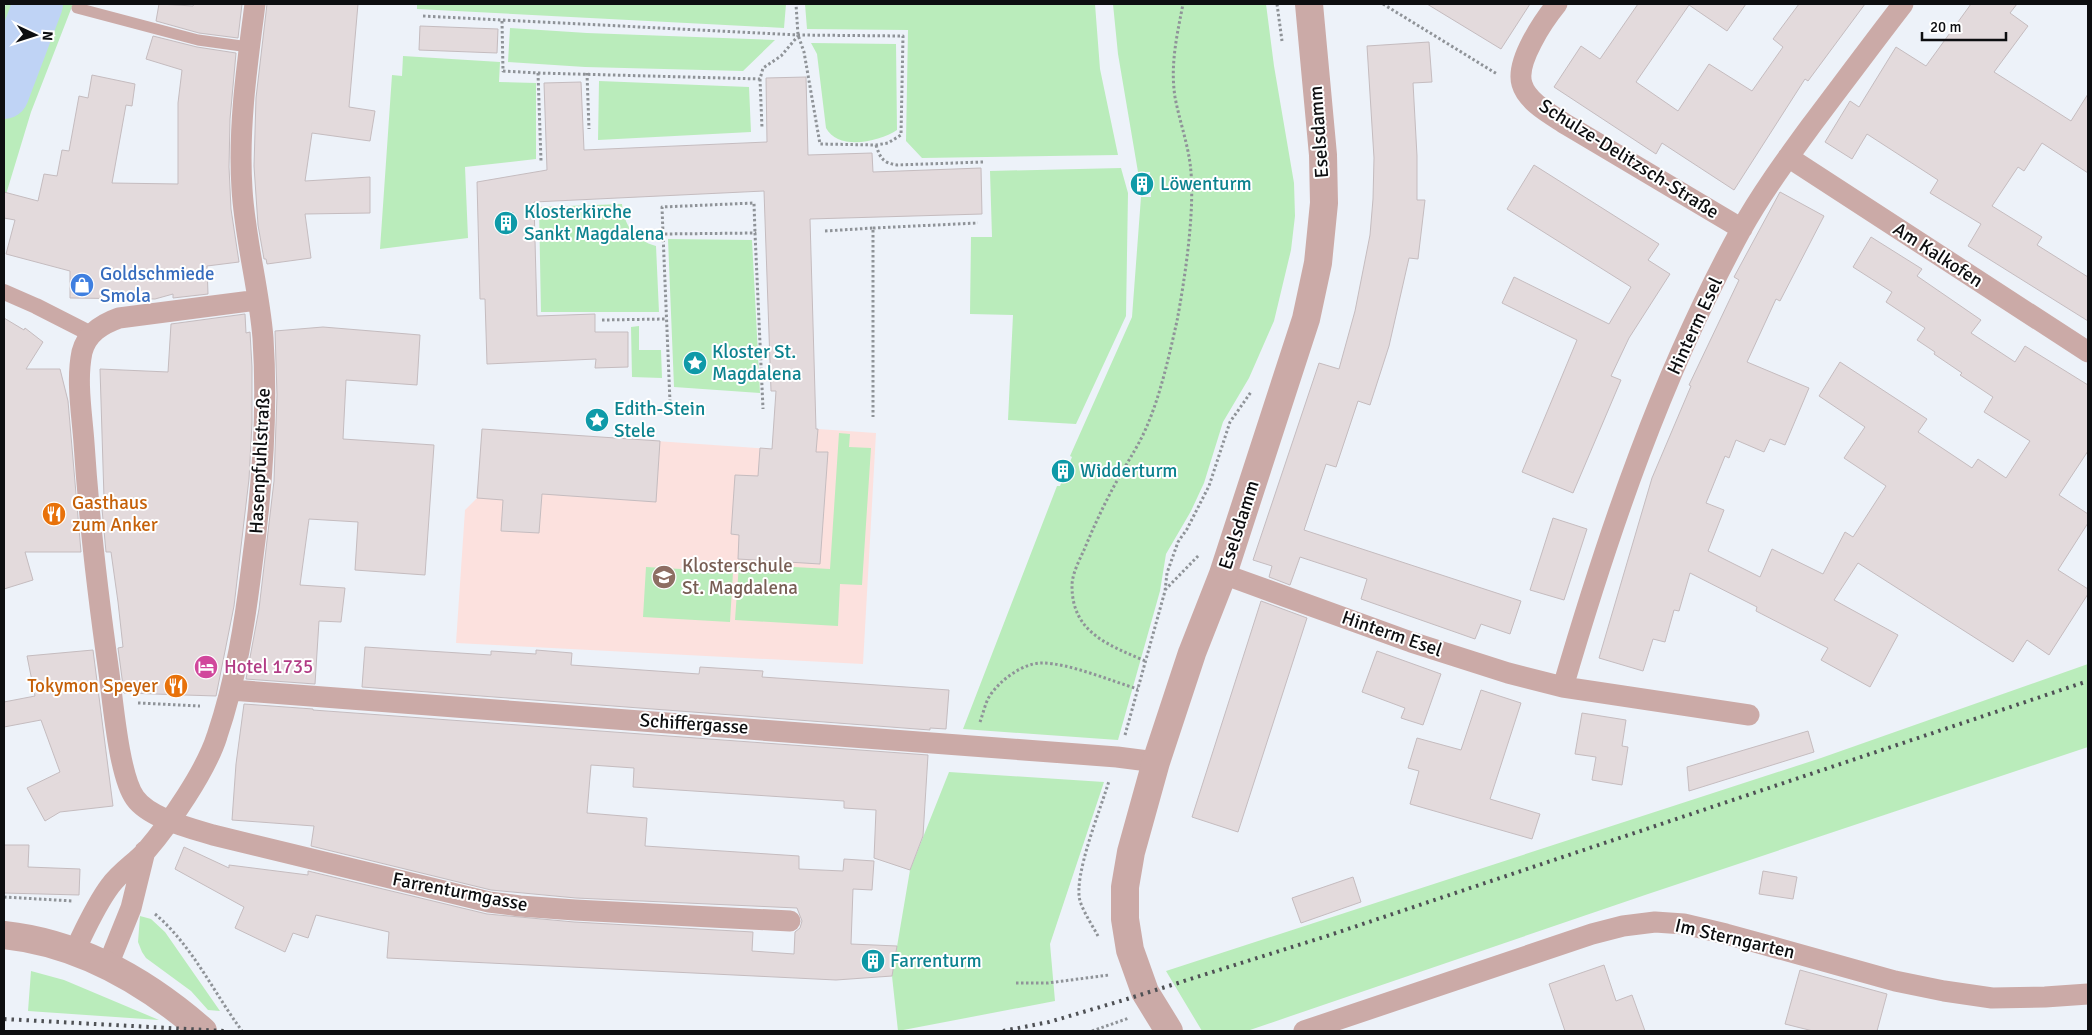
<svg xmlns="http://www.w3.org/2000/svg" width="2092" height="1035" viewBox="0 0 2092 1035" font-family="Signika,sans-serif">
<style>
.education{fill:#fce1de}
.green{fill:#baecbb}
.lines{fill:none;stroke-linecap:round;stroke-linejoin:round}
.river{stroke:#bfd3f5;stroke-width:50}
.building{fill:#e3dadc;stroke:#c5bcbf}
.path{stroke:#8f9398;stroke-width:3;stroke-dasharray:2.5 2.5;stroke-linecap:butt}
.service{stroke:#cbaaa7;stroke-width:11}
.pedestrian{stroke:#cbaaa7;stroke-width:16}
.minor{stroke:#cbaaa7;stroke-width:21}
.tertiary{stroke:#cbaaa7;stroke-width:28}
.rail{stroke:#4f5155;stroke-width:4;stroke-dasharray:2.5 5;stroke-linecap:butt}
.labels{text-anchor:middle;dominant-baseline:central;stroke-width:4;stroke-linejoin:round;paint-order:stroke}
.street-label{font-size:19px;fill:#0d0e10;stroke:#fff}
.culture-label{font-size:19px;fill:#0d838f;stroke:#fff;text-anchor:start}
.shop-label{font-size:19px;fill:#366cbe;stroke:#fff;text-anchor:start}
.food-label{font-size:19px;fill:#c56008;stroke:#fff;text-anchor:start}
.education-label{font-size:19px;fill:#785e54;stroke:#fff;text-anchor:start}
.hotel-label{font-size:19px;fill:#b23c85;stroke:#fff;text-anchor:start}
</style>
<rect width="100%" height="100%" fill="#edf2f9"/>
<!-- education -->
<path class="education" d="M 774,426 L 876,433 L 863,664 L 456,643 L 465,510 L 477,498 L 482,429 L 772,449 Z"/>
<!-- green -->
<path class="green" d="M 6,4 L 73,4 L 31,112 L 4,201 L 4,10 Z
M 417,4 L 786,4 L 784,28 L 417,9 Z
M 805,4 L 1095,4 L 1100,69 L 1118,155 L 922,158 L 906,141 L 908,30 L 807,29 Z
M 1113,4 L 1266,4 L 1274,66 L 1294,183 L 1295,216 L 1291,250 L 1274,321 L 1249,378 L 1223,422 L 1204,483 L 1191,511 L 1166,554 L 1160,591 L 1118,740 L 963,729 L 1057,486 L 1060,486 L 1072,457 L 1070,456 L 1132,317 L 1141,197 L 1151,197 L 1150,172 L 1138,172 L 1118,54 Z
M 510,28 L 587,33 L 775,40 L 743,71 L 585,67 L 508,62 Z
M 811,43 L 896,44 L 897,130 C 879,142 838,151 826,128 L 817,54 Z
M 403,56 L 500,62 L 499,82 L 536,83 L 536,159 L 465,167 L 468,238 L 380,249 L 392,75 L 402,76 Z
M 599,81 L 749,87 L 751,132 L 598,140 Z
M 1121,168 L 1128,193 L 1126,316 L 1076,424 L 1008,420 L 1013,315 L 970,314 L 971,237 L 992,237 L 990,171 Z
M 622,204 C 624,226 635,240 656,246 L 659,312 L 541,312 L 539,207 Z
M 668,239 L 752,240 L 760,393 L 674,387 Z
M 639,326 L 639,350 L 661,350 L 662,378 L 632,377 L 631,327 Z
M 839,433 L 850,434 L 849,447 L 871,448 L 862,585 L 840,584 L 838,626 L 735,620 L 739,564 L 830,569 Z
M 646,567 L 733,572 L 730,622 L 643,617 Z
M 2088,664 L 2088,747 L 1648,894 L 1247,1031 L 1202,1031 L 1166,971 L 1821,758 Z
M 949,772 L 1104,782 L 1050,944 L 1055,1001 L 898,1031 L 892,976 L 910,870 Z
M 140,916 L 151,919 L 165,932 L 220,1011 L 208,1010 L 191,991 L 146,958 L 142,952 L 138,942 Z
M 31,971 L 64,980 L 159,1020 L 28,1011 Z"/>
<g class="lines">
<!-- river -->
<path class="river" d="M 4,94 L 38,4"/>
</g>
<!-- building -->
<path class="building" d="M 159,4 L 193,6 L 194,4 L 242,4 L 238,38 L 199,33 L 156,21 Z
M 267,4 L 358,4 L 349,107 L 375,111 L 370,141 L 312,133 L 305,181 L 370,177 L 370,213 L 305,214 L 311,258 L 267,264 L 266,259 L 264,259 L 258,225 L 254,166 L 256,98 Z
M 1427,4 L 1530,4 L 1501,49 Z
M 1638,4 L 1746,4 L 1727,31 L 1689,5 L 1636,82 L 1678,111 L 1709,64 L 1752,91 L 1783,47 L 1773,39 L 1799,4 L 1865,4 L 1808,81 L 1805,79 L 1734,190 L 1662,143 L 1656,154 L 1554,87 L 1581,46 L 1600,59 Z
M 1971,4 L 2017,4 L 2010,13 L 2028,26 L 1994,72 L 2071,121 L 2088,94 L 2088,173 L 2042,143 L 2024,171 L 2018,167 L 1992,206 L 2042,237 L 2037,245 L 2088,277 L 2088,321 L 1968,246 L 1981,224 L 1930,193 L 1938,180 L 1867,134 L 1852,159 L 1825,142 L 1850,101 L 1859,107 L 1896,47 L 1926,66 Z
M 420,26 L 498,29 L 497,53 L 419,50 Z
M 153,36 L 197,47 L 236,53 L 230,119 L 229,167 L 231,209 L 239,262 L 207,266 L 208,294 L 173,298 L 173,294 L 155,299 L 70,298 L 70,271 L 6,254 L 15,220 L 4,218 L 4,192 L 38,201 L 44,174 L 57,176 L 62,150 L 69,151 L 79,96 L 88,98 L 92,75 L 135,84 L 132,106 L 126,105 L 112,183 L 178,184 L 178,103 L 182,70 L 146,59 Z
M 1429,42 L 1432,82 L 1413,83 L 1417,156 L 1417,200 L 1425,200 L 1418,259 L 1409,258 L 1389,346 L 1370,405 L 1358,401 L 1336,467 L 1326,464 L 1304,530 L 1521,601 L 1510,634 L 1481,624 L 1475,639 L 1361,599 L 1367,579 L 1300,557 L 1290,585 L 1269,577 L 1272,566 L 1253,560 L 1319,363 L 1339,369 L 1355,311 L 1370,235 L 1373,199 L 1374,158 L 1367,46 Z
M 806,77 L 808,155 L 872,153 L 873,172 L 981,168 L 982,214 L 810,219 L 816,429 L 818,429 L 816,452 L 828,452 L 820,564 L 738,559 L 739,535 L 731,534 L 735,475 L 758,476 L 760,448 L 772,449 L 776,391 L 771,391 L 764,191 L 534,202 L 537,316 L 595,314 L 595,332 L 628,332 L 628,367 L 595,368 L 596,359 L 487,364 L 485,299 L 480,299 L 477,182 L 547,170 L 544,83 L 581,82 L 584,150 L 767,142 L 766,78 Z
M 1534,165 L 1659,244 L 1648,260 L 1670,274 L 1629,338 L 1611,376 L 1621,380 L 1573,493 L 1522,472 L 1577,340 L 1502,303 L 1514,277 L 1609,324 L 1631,287 L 1507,209 Z
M 1780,192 L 1824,216 L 1780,301 L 1776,299 L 1747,362 L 1809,388 L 1785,445 L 1770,439 L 1764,452 L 1736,440 L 1729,458 L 1725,456 L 1706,503 L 1724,510 L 1708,551 L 1760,577 L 1772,549 L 1823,574 L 1845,532 L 1853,537 L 1886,486 L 1844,458 L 1865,427 L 1819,396 L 1840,362 L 1927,419 L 1918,432 L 1972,468 L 1978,459 L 2006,478 L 2030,441 L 1984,412 L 1993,397 L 1960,375 L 1962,373 L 1934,354 L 1935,352 L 1917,340 L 1925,328 L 1886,302 L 1892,292 L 1853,267 L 1871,237 L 1922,269 L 1917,276 L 1981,320 L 1971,333 L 2015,362 L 2025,346 L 2088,385 L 2088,451 L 2059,495 L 2088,514 L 2088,523 L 2058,570 L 2088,589 L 2088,594 L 2049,655 L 2027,640 L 2013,662 L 1858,563 L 1834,600 L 1898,635 L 1870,687 L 1821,660 L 1828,648 L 1756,611 L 1757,607 L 1690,573 L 1679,611 L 1674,610 L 1665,642 L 1653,639 L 1643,671 L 1599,658 L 1652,478 L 1691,386 L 1689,385 L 1739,280 L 1734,277 Z
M 245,314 L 246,333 L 250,332 L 252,367 L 252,423 L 249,479 L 234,606 L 216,696 L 124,693 L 118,648 L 123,647 L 118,602 L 111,552 L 106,552 L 101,498 L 104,498 L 100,369 L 168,372 L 171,324 Z
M 4,318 L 24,330 L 25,328 L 43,342 L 26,369 L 60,369 L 68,401 L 81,552 L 25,552 L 33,580 L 4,589 Z
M 323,327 L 420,335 L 417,385 L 346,380 L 343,439 L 434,445 L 425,575 L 355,570 L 358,522 L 309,519 L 300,585 L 345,588 L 341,622 L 319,621 L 315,684 L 246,679 L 259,609 L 274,481 L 277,395 L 275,331 Z
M 482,429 L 660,441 L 656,502 L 542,494 L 539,533 L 501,531 L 503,500 L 477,498 Z
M 1553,518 L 1587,529 L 1564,600 L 1530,590 Z
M 1261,601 L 1307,618 L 1238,832 L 1192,817 Z
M 365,647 L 491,655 L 491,651 L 536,654 L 536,650 L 572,653 L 571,665 L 699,674 L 700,667 L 763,671 L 762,677 L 949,690 L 946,729 L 930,728 L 930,730 L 362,687 Z
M 93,650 L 113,806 L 60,812 L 45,821 L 27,788 L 60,772 L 41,720 L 4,727 L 4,702 L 35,696 L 27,656 Z
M 1377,651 L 1441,674 L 1423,725 L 1401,718 L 1405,708 L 1362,692 Z
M 1481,690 L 1521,703 L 1490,799 L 1540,814 L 1532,839 L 1410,804 L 1419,771 L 1408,768 L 1417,738 L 1461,750 Z
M 244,704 L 313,709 L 313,710 L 928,755 L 923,836 L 910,870 L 874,858 L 876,810 L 844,808 L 844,801 L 633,787 L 634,768 L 591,765 L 587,813 L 647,818 L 645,846 L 799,856 L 799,869 L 843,871 L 844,859 L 874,861 L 872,890 L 853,889 L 851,944 L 897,946 L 892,976 L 836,980 L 387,958 L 389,932 L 316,915 L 308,938 L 293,933 L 285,952 L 235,928 L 244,907 L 175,869 L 184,847 L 229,868 L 229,865 L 308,875 L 308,871 L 487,914 L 574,922 L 753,932 L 752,951 L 794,954 L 795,932 L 800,928 L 802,921 L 797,908 L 576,898 L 491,890 L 311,846 L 314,826 L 232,820 L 236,764 Z
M 1582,713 L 1626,720 L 1622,746 L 1628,747 L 1622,785 L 1592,780 L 1596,757 L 1575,754 Z
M 1808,731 L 1814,752 L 1689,791 L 1687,767 Z
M 4,845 L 29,845 L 28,867 L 80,869 L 79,895 L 4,893 Z
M 1763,871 L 1797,877 L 1793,899 L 1759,894 Z
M 1353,877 L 1361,902 L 1301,923 L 1292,898 Z
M 1604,965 L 1616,1001 L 1632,995 L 1645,1031 L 1565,1031 L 1549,984 Z
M 1800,970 L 1887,994 L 1877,1031 L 1813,1031 L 1785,1024 Z"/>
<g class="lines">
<!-- path -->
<path class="path" d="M 1277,4 L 1282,41
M 1383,4 L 1497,74
M 423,16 L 798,35 L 903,36 L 901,135 L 888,143 L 876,145 L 820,144 L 804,52 L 798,35 L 796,4
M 502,21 L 503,71 L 538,73 L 760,79 L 763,68 L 781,56 L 798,36
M 538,73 L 541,161
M 587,73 L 589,129
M 760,79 L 762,128
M 876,145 C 880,158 883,163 897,165 L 983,162
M 873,228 L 978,223
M 825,231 L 873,228 L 873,417
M 663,234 L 662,207 L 754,203 L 755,233
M 602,320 L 666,319
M 670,402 L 663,234 L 755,233 L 763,409
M 1165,590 L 1199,555
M 1145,661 C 1109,645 1072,633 1072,586 C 1072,574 1079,561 1084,550 C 1094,526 1105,502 1118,479 C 1128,461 1139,445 1147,426 C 1161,393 1169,356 1177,321 C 1185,278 1196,206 1190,163 C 1187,141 1179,119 1175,97 C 1170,65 1177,35 1183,4
M 138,703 L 200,706
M 980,722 C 983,714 985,704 989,697 C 999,681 1022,663 1042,663 C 1069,663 1111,681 1138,689
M 1125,735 L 1165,591 L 1167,573 L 1178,542 L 1187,529 L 1209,486 L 1230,422 L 1251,392
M 4,897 L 73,901
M 155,914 C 192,945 214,993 242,1031
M 1098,936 C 1092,925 1084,913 1080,901 C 1073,876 1101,808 1109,781
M 1016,983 L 1048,983 L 1109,975
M 1092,1031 L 1129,1018"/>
<!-- service -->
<path class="service" d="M 77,8 L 198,40 L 249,47"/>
<!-- pedestrian -->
<path class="pedestrian" d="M 4,292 L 36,306 L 91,334"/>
<!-- minor -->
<path class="minor" d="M 1557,4 C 1544,20 1515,62 1522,84 C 1527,102 1552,115 1567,125 L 1742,229
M 1788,157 L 2088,352
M 258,300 L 119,318 C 102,324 87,333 82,352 C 76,381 82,414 84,443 C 89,520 98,596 109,673 C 113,702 119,776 135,798 C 149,818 190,828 213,835 L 489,902 L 520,906 L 575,910 L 790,921
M 1223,574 L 1411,642 L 1508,673 L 1563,687 L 1749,715
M 1563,687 C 1609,530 1662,374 1741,230 C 1761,194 1786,160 1810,127 C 1841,86 1872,44 1903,4
M 231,690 L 1117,757 L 1156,762
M 74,952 C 85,930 95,906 110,886 C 120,872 135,863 146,851 C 170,823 206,771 217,736 C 236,680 245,622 252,564 C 262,490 268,413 263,338 C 259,288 245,240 242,189 C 238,128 247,65 255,4
M 108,965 L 131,908 L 145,851
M 1304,1031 L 1592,934 L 1623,926 L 1655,922 L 1684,924 L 1726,934 L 1895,981 L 1944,991 L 1992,998 L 2045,997 L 2088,994"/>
<!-- tertiary -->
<path class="tertiary" d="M 4,935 C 79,943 147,982 203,1031
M 1169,1031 L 1145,992 L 1130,950 L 1125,919 L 1125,887 L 1131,852 L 1156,762 L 1192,653 L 1223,574 L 1306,319 L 1318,263 L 1324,203 L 1323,155 L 1309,4"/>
<!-- rail -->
<path class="rail" d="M 4,1019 L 224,1031
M 1003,1031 L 1049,1022 L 1124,1000 L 1327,936 L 2088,681"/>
</g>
<!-- icons -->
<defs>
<g id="building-disc" transform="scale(1.25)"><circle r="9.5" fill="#0f9aa8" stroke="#fff"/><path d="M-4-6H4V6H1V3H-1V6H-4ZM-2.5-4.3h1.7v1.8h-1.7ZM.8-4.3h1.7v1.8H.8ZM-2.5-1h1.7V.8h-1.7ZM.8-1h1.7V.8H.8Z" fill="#fff"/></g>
<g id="shop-disc" transform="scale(1.25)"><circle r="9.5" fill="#3f7fe0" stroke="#fff"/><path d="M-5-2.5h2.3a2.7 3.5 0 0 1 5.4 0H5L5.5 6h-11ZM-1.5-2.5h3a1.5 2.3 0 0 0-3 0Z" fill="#fff"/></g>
<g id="sight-disc" transform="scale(1.25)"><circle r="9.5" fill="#0f9aa8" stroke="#fff"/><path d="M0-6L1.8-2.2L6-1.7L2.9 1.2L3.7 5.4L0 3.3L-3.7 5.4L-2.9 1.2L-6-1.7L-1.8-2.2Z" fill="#fff"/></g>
<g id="restaurant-disc" transform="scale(1.25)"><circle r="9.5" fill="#e8710a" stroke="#fff"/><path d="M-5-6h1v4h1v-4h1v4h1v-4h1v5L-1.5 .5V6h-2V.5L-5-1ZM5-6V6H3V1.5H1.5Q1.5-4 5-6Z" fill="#fff"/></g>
<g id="school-disc" transform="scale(1.25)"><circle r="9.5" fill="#8d6e63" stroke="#fff"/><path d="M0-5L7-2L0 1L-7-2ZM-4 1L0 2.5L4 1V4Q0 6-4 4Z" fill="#fff"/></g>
<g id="hotel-disc" transform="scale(1.25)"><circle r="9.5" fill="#d1479c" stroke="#fff"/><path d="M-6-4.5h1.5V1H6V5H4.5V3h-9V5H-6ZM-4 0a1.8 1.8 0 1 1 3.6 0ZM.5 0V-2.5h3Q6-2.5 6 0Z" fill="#fff"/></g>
</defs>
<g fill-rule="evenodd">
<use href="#building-disc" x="1142" y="184"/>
<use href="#building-disc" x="506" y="223"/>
<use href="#shop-disc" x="82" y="285"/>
<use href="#sight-disc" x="695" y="363"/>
<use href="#sight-disc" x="597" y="420"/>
<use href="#building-disc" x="1063" y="471"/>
<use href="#restaurant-disc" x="54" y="514"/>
<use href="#school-disc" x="664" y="577"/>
<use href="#hotel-disc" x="206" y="667"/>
<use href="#restaurant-disc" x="176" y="686"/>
<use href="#building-disc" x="873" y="961"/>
</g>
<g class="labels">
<!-- street labels -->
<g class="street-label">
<text transform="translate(1319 132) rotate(-94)">Eselsdamm</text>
<text transform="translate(1629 159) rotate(32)">Schulze-Delitzsch-Straße</text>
<text transform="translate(1938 255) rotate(33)">Am Kalkofen</text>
<text transform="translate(1695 326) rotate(-65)">Hinterm Esel</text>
<text transform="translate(260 461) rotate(-87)">Hasenpfuhlstraße</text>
<text transform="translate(1239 525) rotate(-72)">Eselsdamm</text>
<text transform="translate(1392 634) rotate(19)">Hinterm Esel</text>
<text transform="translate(694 724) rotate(4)">Schiffergasse</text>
<text transform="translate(460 892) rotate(11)">Farrenturmgasse</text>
<text transform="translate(1735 939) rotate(13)">Im Sterngarten</text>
</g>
<!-- culture labels -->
<g class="culture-label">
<text x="1160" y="184">Löwenturm</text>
<text x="524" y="212">Klosterkirche<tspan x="524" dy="22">Sankt Magdalena</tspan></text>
<text x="712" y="352">Kloster St.<tspan x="712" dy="22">Magdalena</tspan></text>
<text x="614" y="409">Edith-Stein<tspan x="614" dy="22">Stele</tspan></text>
<text x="1080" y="471">Widderturm</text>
<text x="890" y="961">Farrenturm</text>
</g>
<!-- shop labels -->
<g class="shop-label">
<text x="100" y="274">Goldschmiede<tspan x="100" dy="22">Smola</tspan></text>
</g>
<!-- food labels -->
<g class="food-label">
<text x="72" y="503">Gasthaus<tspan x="72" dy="22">zum Anker</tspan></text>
<text x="158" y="686" text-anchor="end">Tokymon Speyer</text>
</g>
<!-- education labels -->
<g class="education-label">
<text x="682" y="566">Klosterschule<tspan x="682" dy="22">St. Magdalena</tspan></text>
</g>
<!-- hotel labels -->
<g class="hotel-label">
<text x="224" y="667">Hotel 1735</text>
</g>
</g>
<!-- border -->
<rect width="2092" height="1035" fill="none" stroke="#0d0e10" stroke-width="10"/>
<!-- north arrow -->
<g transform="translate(35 35) rotate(94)" stroke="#ffffff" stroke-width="4" paint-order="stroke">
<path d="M0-4L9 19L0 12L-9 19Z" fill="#0d0e10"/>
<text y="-8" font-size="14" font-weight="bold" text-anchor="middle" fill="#0d0e10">N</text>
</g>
<!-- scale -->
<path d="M1922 32v8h84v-8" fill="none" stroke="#0d0e10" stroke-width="2.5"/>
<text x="1930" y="32" font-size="15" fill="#0d0e10" stroke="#ffffff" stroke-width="4" paint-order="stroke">20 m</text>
</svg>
